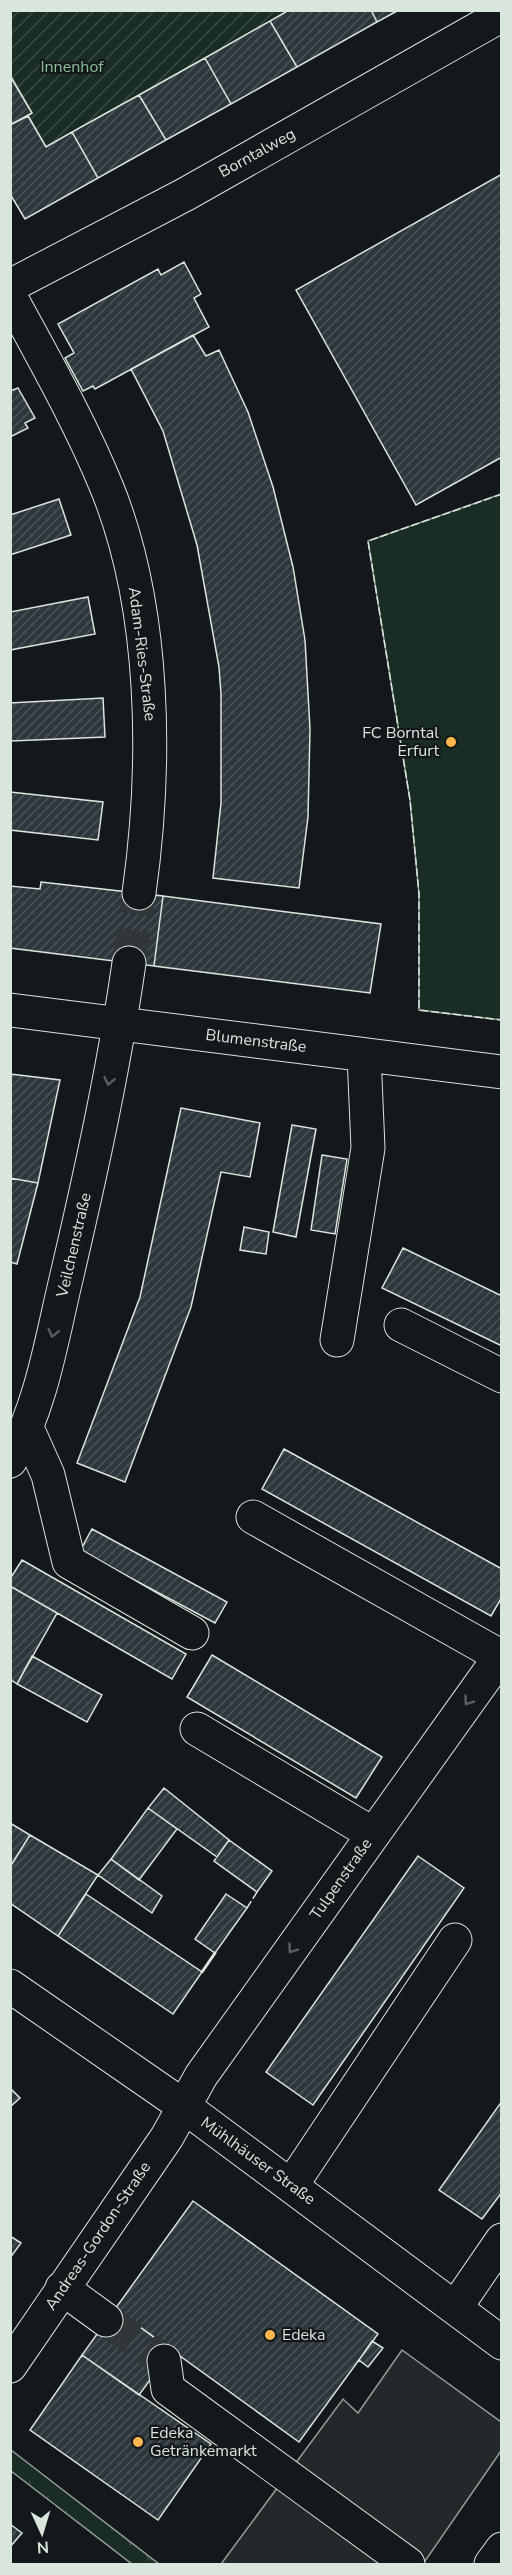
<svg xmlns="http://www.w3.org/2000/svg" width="512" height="2575" viewBox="0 0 512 2575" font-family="'Nunito Sans',sans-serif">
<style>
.grass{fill:url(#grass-tufts);stroke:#939e99;stroke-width:1.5}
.garden{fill:url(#garden-furrows);stroke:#939e99;stroke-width:1.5}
.pitch{fill:#1a2d24;stroke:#939e99;stroke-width:1.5}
.parking{fill:#24282b;stroke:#939e99;stroke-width:1.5}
.building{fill:url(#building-hatch);stroke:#d8e6dc;stroke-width:1.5}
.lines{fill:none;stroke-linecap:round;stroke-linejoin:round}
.minor-tunnel{stroke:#313739;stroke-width:33;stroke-dasharray:33 16;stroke-linecap:butt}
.minor-casing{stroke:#d8e6dc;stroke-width:35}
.minor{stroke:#14181c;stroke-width:33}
.fence{stroke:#d8e6dc;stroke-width:1.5;stroke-dasharray:8 3;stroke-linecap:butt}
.wall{stroke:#d8e6dc;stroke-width:3}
.oneway{stroke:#59605f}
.poi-dot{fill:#ffb74d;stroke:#14181c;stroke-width:2}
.labels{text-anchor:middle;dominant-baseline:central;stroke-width:4.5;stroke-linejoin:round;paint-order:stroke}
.park-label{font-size:16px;fill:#8ac095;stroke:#14181c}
.street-label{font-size:16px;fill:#d8e6dc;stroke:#14181c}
.poi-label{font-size:16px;fill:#d8e6dc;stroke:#14181c;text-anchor:start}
</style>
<defs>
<pattern id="grass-tufts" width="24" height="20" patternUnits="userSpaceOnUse" patternTransform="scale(1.5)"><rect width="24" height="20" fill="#1a2d24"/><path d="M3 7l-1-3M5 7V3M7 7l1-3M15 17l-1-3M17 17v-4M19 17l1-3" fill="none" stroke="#3b4b43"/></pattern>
<pattern id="garden-furrows" width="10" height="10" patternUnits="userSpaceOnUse" patternTransform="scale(1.5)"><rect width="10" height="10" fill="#1a2d24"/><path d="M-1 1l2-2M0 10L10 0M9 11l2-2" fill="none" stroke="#3b4b43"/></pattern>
<pattern id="building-hatch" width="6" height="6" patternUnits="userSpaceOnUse" patternTransform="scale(1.5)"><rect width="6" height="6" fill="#2c363c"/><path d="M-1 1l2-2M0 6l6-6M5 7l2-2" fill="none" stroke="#4a5358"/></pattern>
</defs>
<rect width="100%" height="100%" fill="#14181c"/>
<!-- grass -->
<path class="grass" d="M 11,2450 L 159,2564 L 132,2564 L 11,2471 Z"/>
<!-- garden -->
<path class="garden" d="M 10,11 L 289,11 L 46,147 L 28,116 L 32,113 L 11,76 Z"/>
<!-- pitch -->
<path class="pitch" d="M 501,494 L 502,494 L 501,1020 L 419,1010 L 419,894 L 410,800 L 368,541 Z"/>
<!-- parking -->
<path class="parking" d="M 402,2350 L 501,2422 L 501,2451 L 423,2564 L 221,2564 L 343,2399 L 358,2413 Z"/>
<!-- building -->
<path class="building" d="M 289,10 L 371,10 L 377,22 L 297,67 L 270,21 Z
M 371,10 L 399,10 L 377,22 Z
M 270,21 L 297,67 L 231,104 L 205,58 Z
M 205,58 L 231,104 L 166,140 L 139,95 Z
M 10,76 L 32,113 L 10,125 Z
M 139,95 L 166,140 L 98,178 L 72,132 Z
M 28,116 L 46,147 L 72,132 L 98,178 L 25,219 L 10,194 L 10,125 Z
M 502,174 L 502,457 L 416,505 L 296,290 Z
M 184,262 L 201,294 L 194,298 L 209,327 L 95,389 L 93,386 L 83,391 L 65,358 L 74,353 L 58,324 L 158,269 L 161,275 Z
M 193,335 L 206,356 L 219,350 L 248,412 L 273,487 L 293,567 L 305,640 L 310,729 L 308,817 L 299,888 L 213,878 L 221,803 L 221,694 L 219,667 L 197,545 L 163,431 L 131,369 Z
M 18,388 L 35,418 L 25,423 L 28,428 L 10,437 L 10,391 Z
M 59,499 L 71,535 L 10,555 L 10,515 Z
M 88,597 L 95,634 L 10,650 L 10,612 Z
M 103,698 L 105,737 L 11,741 L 10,703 Z
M 10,792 L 103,802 L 98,840 L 10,830 Z
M 41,882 L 163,896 L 154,966 L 10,948 L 10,886 L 40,889 Z
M 163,896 L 381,924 L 370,993 L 154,966 Z
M 10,1074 L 60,1080 L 38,1183 L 10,1178 Z
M 181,1108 L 260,1123 L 250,1177 L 221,1172 L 191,1307 L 125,1482 L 77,1463 L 140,1297 Z
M 292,1125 L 316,1129 L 296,1237 L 273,1232 Z
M 322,1155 L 347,1159 L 335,1234 L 311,1230 Z
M 10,1178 L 38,1183 L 17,1264 L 10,1262 Z
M 244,1227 L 269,1232 L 266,1254 L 240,1250 Z
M 403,1248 L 502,1296 L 502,1346 L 382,1288 Z
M 284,1449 L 502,1569 L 502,1597 L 491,1616 L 262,1489 Z
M 92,1529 L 227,1602 L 215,1623 L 80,1551 Z
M 22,1560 L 186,1654 L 172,1679 L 10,1586 L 10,1579 Z
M 10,1586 L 57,1613 L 17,1684 L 10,1679 Z
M 212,1655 L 382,1757 L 356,1798 L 187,1697 Z
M 32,1656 L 102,1695 L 87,1722 L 17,1684 Z
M 164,1788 L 229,1840 L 217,1857 L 148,1808 Z
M 148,1808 L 177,1829 L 139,1880 L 111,1859 Z
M 10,1823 L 30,1835 L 10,1867 Z
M 30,1835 L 98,1875 L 58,1936 L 10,1903 L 10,1867 Z
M 229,1840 L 272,1871 L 257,1892 L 214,1861 Z
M 418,1856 L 464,1888 L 313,2105 L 266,2072 Z
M 111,1859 L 162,1896 L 152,1913 L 98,1875 Z
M 86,1894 L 202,1972 L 173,2014 L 58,1936 Z
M 226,1894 L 247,1908 L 215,1953 L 195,1939 Z
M 10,2088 L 20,2098 L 10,2107 Z
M 502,2101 L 502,2192 L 482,2219 L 439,2190 Z
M 193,2201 L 378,2334 L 299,2442 L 115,2309 Z
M 10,2236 L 21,2243 L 10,2258 Z
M 115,2309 L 172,2350 L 139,2395 L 82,2355 Z
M 372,2341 L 383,2348 L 368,2367 L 359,2360 Z
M 82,2355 L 211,2444 L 158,2520 L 30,2430 Z
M 10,2524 L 22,2533 L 10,2547 Z"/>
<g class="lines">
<!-- minor-tunnel -->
<path class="minor-tunnel" d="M 129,963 L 139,893
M 106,2320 L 164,2361"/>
<!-- minor casing -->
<g class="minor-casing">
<path id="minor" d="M 10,286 L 186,194 L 502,15
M 10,296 C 44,359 80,422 107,488 C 156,609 157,765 139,893
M 10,1010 L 502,1072
M 401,1325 L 502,1376
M 337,1340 L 368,1148 L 364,1055
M 28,1430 L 48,1475 L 69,1562 L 192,1633
M 10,1461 C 42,1405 52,1337 67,1275 C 91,1172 114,1068 129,963
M 253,1517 L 500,1656
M 197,1729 L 373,1834
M 10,1986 L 182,2105 L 502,2343
M 291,2186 L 455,1940
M 62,2288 L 106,2320
M 456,2307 L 502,2240
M 164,2361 L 168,2389 L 408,2564
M 10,2366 L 167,2137 L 201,2076 L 502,1654
M 491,2564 L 502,2549"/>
</g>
<!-- minor -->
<use href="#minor" class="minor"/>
<!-- fence -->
<path class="fence" d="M 502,494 L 368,541 L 410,800 L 419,894 L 419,1010 L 502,1020
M 247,1908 L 257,1892"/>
<!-- wall -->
<path class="wall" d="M 202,1972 L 215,1953"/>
</g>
<!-- one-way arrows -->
<defs><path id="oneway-chevron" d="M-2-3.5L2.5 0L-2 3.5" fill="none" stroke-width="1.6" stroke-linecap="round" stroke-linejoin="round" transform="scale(1.5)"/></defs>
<g class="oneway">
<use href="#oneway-chevron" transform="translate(109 1081) rotate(101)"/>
<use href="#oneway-chevron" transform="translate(53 1333) rotate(103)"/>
<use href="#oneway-chevron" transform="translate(468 1701) rotate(125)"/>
<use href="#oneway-chevron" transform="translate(292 1949) rotate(125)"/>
</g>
<!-- markers -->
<g class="poi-dot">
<circle cx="451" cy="742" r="6"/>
<circle cx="270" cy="2335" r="6"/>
<circle cx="138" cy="2442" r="6"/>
</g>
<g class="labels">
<!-- park labels -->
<g class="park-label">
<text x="72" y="67">Innenhof</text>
</g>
<!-- street labels -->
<g class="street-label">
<text transform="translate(257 153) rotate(-29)">Borntalweg</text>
<text transform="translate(142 654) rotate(83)">Adam-Ries-Straße</text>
<text transform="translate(256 1041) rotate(7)">Blumenstraße</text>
<text transform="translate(74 1245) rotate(-77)">Veilchenstraße</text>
<text transform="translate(341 1879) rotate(-55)">Tulpenstraße</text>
<text transform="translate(258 2161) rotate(36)">Mühlhäuser Straße</text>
<text transform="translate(98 2236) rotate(-56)">Andreas-Gordon-Straße</text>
</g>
<!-- poi labels -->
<g class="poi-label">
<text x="439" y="733" text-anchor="end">FC Borntal<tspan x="439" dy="18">Erfurt</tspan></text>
<text x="282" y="2335">Edeka</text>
<text x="150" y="2433">Edeka<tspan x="150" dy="18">Getränkemarkt</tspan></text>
</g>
</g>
<!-- border -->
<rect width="512" height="2575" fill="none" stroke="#d8e6dc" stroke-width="24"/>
<!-- north arrow -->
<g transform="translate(42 2533) rotate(176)" stroke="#14181c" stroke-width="4.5" paint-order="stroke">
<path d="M0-4.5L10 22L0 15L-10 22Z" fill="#d8e6dc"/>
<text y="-9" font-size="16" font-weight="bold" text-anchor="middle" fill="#d8e6dc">N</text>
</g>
</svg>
